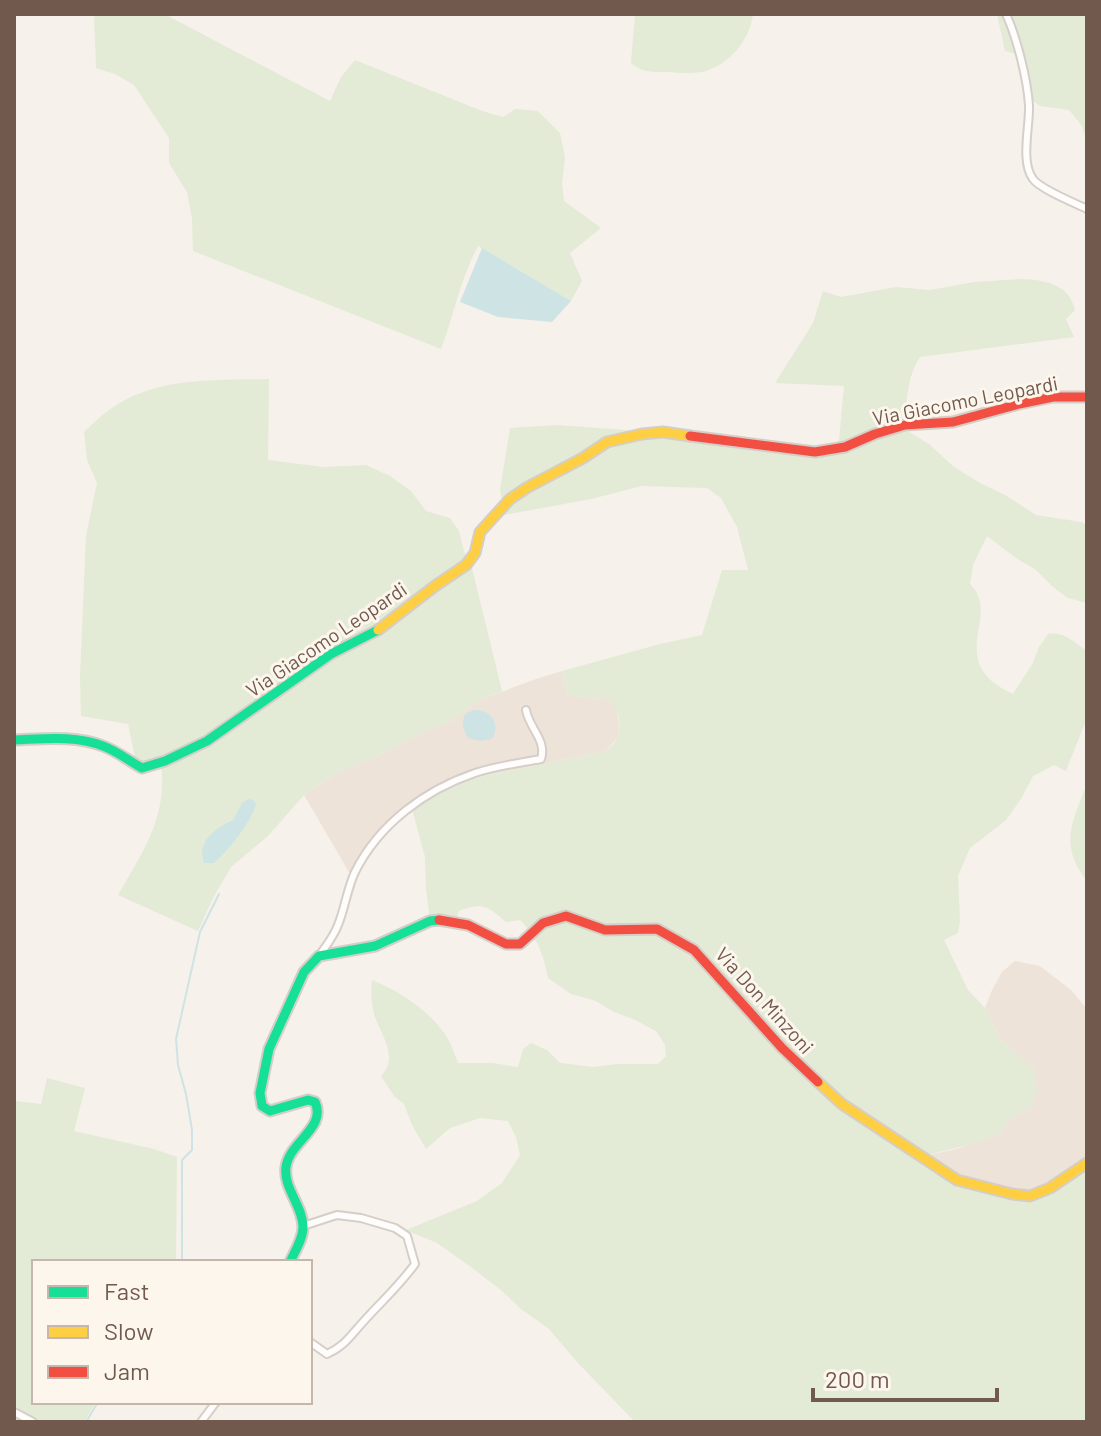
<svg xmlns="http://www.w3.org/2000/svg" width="1101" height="1436" viewBox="0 0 1101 1436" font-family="Barlow,sans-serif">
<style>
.residential{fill:#eee3d8}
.green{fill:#e3ebd6}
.water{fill:#cee4e4}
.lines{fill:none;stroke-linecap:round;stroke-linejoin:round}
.stream{stroke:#cee4e4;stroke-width:2}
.street-casing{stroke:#d5cec9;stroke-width:10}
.fast-casing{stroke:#d5cec8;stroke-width:13}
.slow-casing{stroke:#d5cec8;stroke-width:13}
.jam-casing{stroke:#d5cec8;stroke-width:13}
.street{stroke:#fefdfc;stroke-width:6}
.fast{stroke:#16e098;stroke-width:9}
.slow{stroke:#ffcf43;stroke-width:9}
.jam{stroke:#f24e42;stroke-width:9}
.labels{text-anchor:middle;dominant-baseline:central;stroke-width:6;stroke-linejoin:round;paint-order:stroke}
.street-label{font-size:20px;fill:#71594d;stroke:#fdf6ec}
</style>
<rect width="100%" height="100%" fill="#f6f1ea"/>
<!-- residential -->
<path class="residential" d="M 562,671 L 567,695 L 591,699 L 608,698 L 616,706 L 619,724 L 618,737 L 606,751 L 479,777 L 419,802 L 392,827 L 350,874 L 304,795 L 338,772 L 372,759 L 416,735 L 453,720 L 479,700 L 539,678 Z
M 1015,961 L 1040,966 L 1071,990 L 1087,1009 L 1087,1162 L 1029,1197 L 968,1186 L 921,1157 L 956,1149 L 998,1134 L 1008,1121 L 1032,1106 L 1035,1071 L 1001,1040 L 985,1008 L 992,990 L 1002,972 Z"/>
<!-- green -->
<path class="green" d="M 94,14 L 164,14 L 330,101 L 341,77 L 355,60 L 482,111 L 503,117 L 515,109 L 538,111 L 560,133 L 565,157 L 562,184 L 564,201 L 601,228 L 570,253 L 582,281 L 571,301 L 478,246 C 460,279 454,315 441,349 L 193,251 L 192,219 L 187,192 L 169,163 L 169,138 L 134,85 L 115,74 L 96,68 Z
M 635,14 L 753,14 C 750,39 731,63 706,71 C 694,74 679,73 667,72 C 653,72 642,73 631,63 Z
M 997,14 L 1087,14 L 1087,137 L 1085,136 L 1082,126 L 1069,110 L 1040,106 L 1029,98 L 1020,55 L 1005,51 Z
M 1022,279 C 1045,280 1069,284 1075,310 L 1066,319 L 1074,337 L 920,357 C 906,378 907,405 904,429 L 929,444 L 954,467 L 980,483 L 1007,496 L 1036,515 L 1081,522 L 1087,525 L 1087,603 L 1068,598 L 1053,587 L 1036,570 L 1016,558 L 987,536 L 973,565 L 970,584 C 1003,615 942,662 1013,694 L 1033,663 L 1039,647 L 1048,634 C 1064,631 1074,642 1087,651 L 1087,718 L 1066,771 L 1054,765 L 1033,776 L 1021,799 L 1006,820 L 970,848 L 958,876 L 960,921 L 958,933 L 944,940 L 968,990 L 985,1008 L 1001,1040 L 1035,1071 L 1037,1088 L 1032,1106 L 1008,1121 L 998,1134 L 980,1142 L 923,1156 L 940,1172 L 1029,1197 L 1087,1162 L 1087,1422 L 635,1422 L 578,1363 L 549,1329 L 521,1309 L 502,1291 L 471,1267 L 437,1243 L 406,1230 L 477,1201 L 502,1183 L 520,1155 L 516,1137 L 508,1121 L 480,1118 L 450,1128 L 426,1149 L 412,1125 L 404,1104 L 394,1096 L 381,1076 C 400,1057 380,1034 374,1014 C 371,1002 371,992 372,980 C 400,991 433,1013 448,1039 C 452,1047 455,1055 458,1063 L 492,1063 L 518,1067 L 523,1049 L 531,1043 L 547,1050 L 560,1063 L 594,1067 L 617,1064 L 658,1064 L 666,1056 L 665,1045 L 656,1031 L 633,1019 L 614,1012 L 596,1001 L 571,994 L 548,978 C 543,954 538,938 520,920 L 506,922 C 488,906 483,902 459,911 L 455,923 L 430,920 L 426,889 L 425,857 L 412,809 L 419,802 L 479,777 L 606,751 C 610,747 617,741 618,735 C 622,722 617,707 608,698 L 591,699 L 567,695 L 562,671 L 660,644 L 702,635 L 722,570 L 748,570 L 737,527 L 721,498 L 707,488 L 642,486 L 591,499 L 504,515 L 500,490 L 510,428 L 558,425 L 625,430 L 697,439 L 781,454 L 811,455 L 838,451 L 844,386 L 775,383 L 813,323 L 823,291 L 841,297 L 896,287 L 930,290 L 974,282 Z
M 269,379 L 268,460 L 323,467 L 366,465 L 390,476 L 411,491 L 426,511 L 450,518 L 459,531 L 464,551 L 472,568 L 502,691 L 479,700 L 453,720 L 416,735 L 372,759 L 338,772 L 304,795 L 268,836 L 231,867 L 212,900 L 198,931 L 118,895 C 143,852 168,816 161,764 L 143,771 L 135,757 L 128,724 L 81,716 L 80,676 L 86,536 L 97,483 L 87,460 L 84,432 C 93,424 102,414 112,408 C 158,376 216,381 269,379 Z
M 1087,783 L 1087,881 C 1058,845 1073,821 1087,783 Z
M 47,1078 L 85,1088 L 74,1131 L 154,1149 L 177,1157 L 176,1262 L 34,1262 L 34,1402 L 96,1402 L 84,1422 L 33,1422 L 14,1412 L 14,1101 L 41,1104 Z"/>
<!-- water -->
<path class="water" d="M 482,248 L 571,301 L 552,322 L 498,317 L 460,302 Z
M 474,710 C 491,709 500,723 493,738 C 483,742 477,741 468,738 C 462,729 461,722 466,713 Z
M 248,799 L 253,800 L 256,804 C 252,821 228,851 214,863 L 204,863 C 196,842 216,827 233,820 L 242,803 Z"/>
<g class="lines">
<!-- stream -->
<path class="stream" d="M 182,1262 L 182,1160 L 192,1150 L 192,1130 L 186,1094 L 178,1065 L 176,1039 L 200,932 L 219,894
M 14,1419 L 20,1422
M 86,1422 L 98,1402"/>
<!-- street casing -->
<g class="street-casing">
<path id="street" d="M 1006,14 C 1017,38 1027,78 1029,105 C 1030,125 1020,162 1033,179 C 1040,189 1075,203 1087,209
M 319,956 C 326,946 334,936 338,925 C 345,908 347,889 355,872 C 379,824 425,790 475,773 C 496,766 519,763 541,759 C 547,740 529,728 526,710
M 303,1226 L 337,1215 L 361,1218 L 395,1228 L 407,1236 L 415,1264 C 399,1286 382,1301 364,1321 C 351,1335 345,1346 327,1354 L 310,1342
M 14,1412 L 33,1422
M 201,1422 L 216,1402"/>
</g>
<!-- fast casing -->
<g class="fast-casing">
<path id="fast" d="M 14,740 C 43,739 75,735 103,746 C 117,751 129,761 142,768 L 165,761 L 207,741 L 331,654 L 378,630
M 290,1262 C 295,1251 303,1239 303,1227 C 303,1206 283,1188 286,1167 C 289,1142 327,1128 315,1102 L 308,1100 L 270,1111 L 262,1106 L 260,1093 L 269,1049 L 304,972 L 319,956 L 375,946 L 430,921 L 439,920"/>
</g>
<!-- slow casing -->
<g class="slow-casing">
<path id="slow" d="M 378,630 L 435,586 L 466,565 L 475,553 L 480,532 L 510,499 L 528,487 L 583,458 L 607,442 L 642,434 L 663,432 L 690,436
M 818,1082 L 842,1104 L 957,1180 L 1012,1194 L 1030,1196 L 1050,1188 L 1087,1163"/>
</g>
<!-- jam casing -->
<g class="jam-casing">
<path id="jam" d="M 690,436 L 815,452 L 845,447 L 875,434 L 905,425 L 953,422 L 1019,404 L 1053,397 L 1087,397
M 439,920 L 468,925 L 506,944 L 520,944 L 543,923 L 566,916 L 605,930 L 657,929 L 694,950 L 782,1048 L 818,1082"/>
</g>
<!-- street -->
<use href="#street" class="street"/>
<!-- fast -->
<use href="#fast" class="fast"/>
<!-- slow -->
<use href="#slow" class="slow"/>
<!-- jam -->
<use href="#jam" class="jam"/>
</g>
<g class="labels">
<!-- street labels -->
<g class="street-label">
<text transform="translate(965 400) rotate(-11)">Via Giacomo Leopardi</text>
<text transform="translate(326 639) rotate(-34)">Via Giacomo Leopardi</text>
<text transform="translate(765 1000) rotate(48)">Via Don Minzoni</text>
</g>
</g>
<!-- border -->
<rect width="1101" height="1436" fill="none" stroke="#71594d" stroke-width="32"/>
<!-- legend -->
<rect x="32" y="1260" width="280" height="144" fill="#fdf6ec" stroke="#c5b7ac" stroke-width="2"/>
<rect x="48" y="1286" width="40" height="12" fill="#16e098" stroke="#c5b7ac" stroke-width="2"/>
<text x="104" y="1300" font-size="24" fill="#71594d">Fast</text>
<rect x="48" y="1326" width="40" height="12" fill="#ffcf43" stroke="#c5b7ac" stroke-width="2"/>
<text x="104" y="1340" font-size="24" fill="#71594d">Slow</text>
<rect x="48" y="1366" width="40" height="12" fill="#f24e42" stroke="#c5b7ac" stroke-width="2"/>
<text x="104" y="1380" font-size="24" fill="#71594d">Jam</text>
<!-- scale -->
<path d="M813 1388v12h184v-12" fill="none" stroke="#71594d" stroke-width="4"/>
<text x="825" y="1388" font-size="24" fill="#71594d" stroke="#fdf6ec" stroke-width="6" paint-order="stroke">200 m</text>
</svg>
